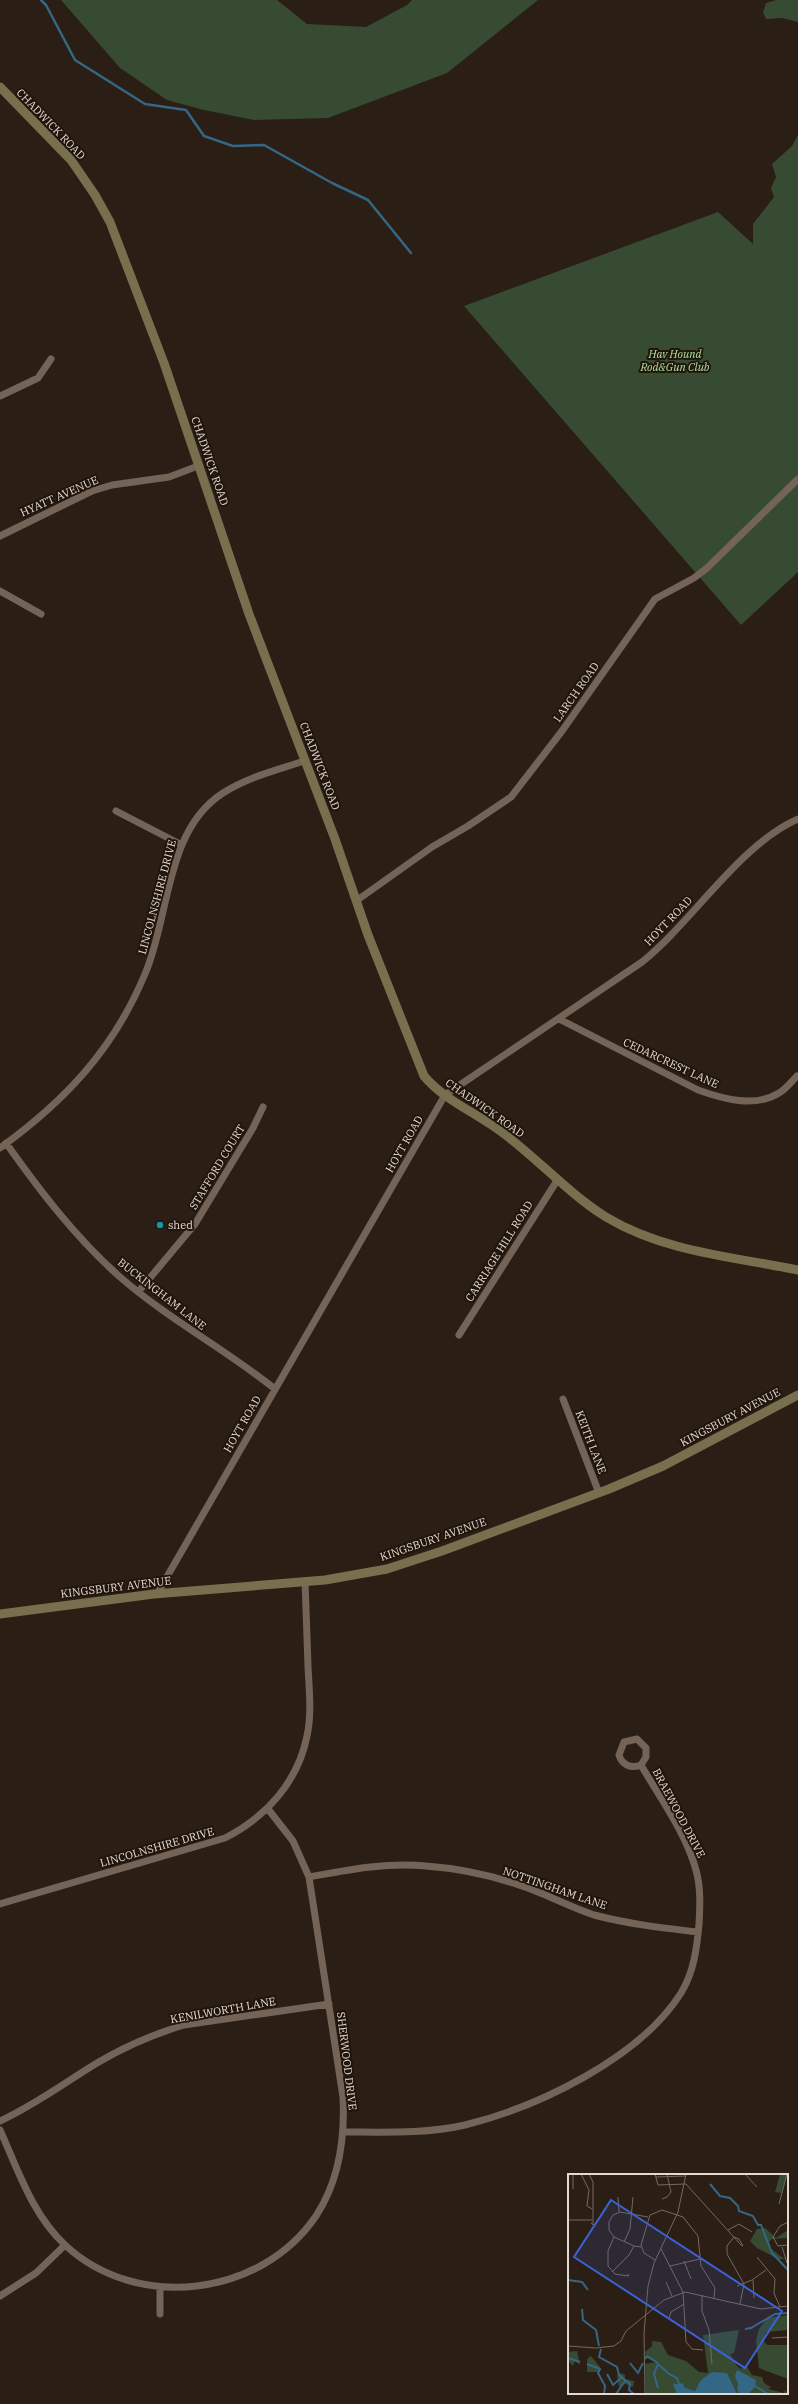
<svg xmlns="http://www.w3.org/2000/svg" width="798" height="2404" viewBox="0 0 798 2404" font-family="'IBM Plex Serif',serif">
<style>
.green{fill:#364b32}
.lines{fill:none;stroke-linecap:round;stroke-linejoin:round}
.stream{stroke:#346786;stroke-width:2.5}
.street{stroke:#736457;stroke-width:7}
.secondary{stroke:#776f4d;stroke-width:9}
.culture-dot{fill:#0f9aa8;stroke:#21150b;stroke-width:1.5}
.labels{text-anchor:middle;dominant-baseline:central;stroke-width:4;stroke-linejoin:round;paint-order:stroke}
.street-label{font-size:11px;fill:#e3dad3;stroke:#21150b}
.park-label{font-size:11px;font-style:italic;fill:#ace2a2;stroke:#21150b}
.poi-label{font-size:11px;fill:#e3dad3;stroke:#21150b;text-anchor:start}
.inset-river{fill:none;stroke:#346786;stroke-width:2}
.inset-road{fill:none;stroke:#756960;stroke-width:1}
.view{fill:#3b63d7;fill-opacity:0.15;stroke:#3b63d7;stroke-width:2}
.inset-edge{fill:none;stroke:#e3dad3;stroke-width:2}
</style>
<rect width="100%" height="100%" fill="#2b1e14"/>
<!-- green -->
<path class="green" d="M 61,0 L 277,0 L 307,24 L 366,27 L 407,5 L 412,0 L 538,0 L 447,73 L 328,118 L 254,120 L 204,110 L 167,100 L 120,68 Z
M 776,0 L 798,0 L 798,22 L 782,18 L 766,19 L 763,12 L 766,3 Z
M 798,135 L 798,572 L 741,625 L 464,306 L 718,212 L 753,244 L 753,224 L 774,197 L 771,188 L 776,177 L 772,164 L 792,146 Z"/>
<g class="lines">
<!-- stream -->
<path class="stream" d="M 41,0 L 46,5 L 75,60 L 145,104 L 186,110 L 204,136 L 233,146 L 264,145 L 332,183 L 368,200 L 411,253"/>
<!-- street -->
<path class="street" d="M 0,396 L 38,378 L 51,359
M 0,536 L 92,491 L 112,485 L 169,477 L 198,466
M 0,591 L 41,614
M 116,811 L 182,845
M 356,901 L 432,847 L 468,826 L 511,797 L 562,731 L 655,599 L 694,578 L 707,568 L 798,479
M 559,1019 L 698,1090 C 723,1099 755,1108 779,1093 C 786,1089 792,1081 797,1076
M 6,1143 C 40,1191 76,1238 120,1277 C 168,1319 225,1349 275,1389
M 0,1148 C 65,1101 114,1049 145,974 C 170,916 165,830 223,793 C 248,777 277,770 304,761
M 139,1291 L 195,1224 L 253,1128 L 263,1107
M 459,1335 L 558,1179
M 563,1399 L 599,1493
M 157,1594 L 445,1095 L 642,962 C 693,921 739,845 798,819
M 309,1877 C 347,1870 386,1862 426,1866 C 466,1869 507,1879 543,1894 C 560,1901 576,1909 594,1915 C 628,1924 663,1928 698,1932
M 0,1904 L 225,1838 C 266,1817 298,1782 307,1736 C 312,1713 309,1689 308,1666 C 307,1638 306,1610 305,1581
M 0,2121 C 35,2105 64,2083 97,2063 C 124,2047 154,2034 184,2025 L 329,2004
M 0,2130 C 18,2170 32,2214 65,2245 C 137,2312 261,2297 316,2216 C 339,2181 345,2137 343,2097 L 309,1877 L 293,1841 L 268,1809
M 343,2132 C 383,2132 426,2134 465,2125 C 538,2107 640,2058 681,1993 C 694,1972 697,1947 699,1924 C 700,1906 701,1888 696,1870 C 686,1833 660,1798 641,1765 L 646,1757 L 646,1748 L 637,1739 L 624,1742 L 619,1755 C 622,1765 631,1769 641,1765
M 160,2287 L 160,2314
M 0,2296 L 36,2273 L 65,2245"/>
<!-- secondary -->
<path class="secondary" d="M 0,87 L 71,160 L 95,195 L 110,222 L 164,363 L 249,614 L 335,839 L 368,935 L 424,1076 C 445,1101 477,1113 503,1133 C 538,1159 569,1194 606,1217 C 664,1252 734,1257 798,1270
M 0,1614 L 154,1594 L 325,1580 L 387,1569 L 442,1551 L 609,1489 L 663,1466 L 798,1395"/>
</g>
<!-- markers -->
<circle class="culture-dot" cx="160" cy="1225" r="4"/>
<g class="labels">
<!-- street labels -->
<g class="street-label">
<text transform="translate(51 124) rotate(46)">CHADWICK ROAD</text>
<text transform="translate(210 461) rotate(71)">CHADWICK ROAD</text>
<text transform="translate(59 496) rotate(-24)">HYATT AVENUE</text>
<text transform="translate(576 692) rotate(-55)">LARCH ROAD</text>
<text transform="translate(320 766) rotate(69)">CHADWICK ROAD</text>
<text transform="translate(157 897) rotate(-75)">LINCOLNSHIRE DRIVE</text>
<text transform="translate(668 921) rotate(-46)">HOYT ROAD</text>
<text transform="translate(671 1063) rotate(25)">CEDARCREST LANE</text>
<text transform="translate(485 1108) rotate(35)">CHADWICK ROAD</text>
<text transform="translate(404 1144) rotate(-60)">HOYT ROAD</text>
<text transform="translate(217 1167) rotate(-59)">STAFFORD COURT</text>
<text transform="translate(499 1251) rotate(-58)">CARRIAGE HILL ROAD</text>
<text transform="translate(162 1294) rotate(38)">BUCKINGHAM LANE</text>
<text transform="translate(730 1417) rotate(-28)">KINGSBURY AVENUE</text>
<text transform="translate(242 1424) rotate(-60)">HOYT ROAD</text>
<text transform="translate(591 1442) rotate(69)">KEITH LANE</text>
<text transform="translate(433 1539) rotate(-19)">KINGSBURY AVENUE</text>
<text transform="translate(116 1587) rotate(-7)">KINGSBURY AVENUE</text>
<text transform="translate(679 1813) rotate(62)">BRAEWOOD DRIVE</text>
<text transform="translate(157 1847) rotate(-16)">LINCOLNSHIRE DRIVE</text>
<text transform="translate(555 1888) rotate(19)">NOTTINGHAM LANE</text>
<text transform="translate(223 2010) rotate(-10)">KENILWORTH LANE</text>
<text transform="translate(347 2061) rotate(83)">SHERWOOD DRIVE</text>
</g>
<!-- park labels -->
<g class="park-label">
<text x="675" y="354">Hav Hound<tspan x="675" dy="13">Rod&amp;Gun Club</tspan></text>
</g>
<!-- poi labels -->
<g class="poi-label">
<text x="168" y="1225">shed</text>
</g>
</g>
<!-- overview -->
<g transform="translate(568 2174)">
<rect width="220" height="220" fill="#2b1e14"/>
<path d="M 212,0 L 219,0 L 213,19 L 207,18 ZM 197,54 L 208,64 L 220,56 L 220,64 L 204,65 L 201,68 L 202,74 L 215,84 L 220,85 L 210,85 L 189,74 L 182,67 L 189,55 ZM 220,141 L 220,156 L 198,158 L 195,166 L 199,171 L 220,171 L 220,205 L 191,194 L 188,166 L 191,155 L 199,144 ZM 171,156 L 166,179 L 162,180 L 169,192 L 173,195 L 178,191 L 184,201 L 194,203 L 196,209 L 203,213 L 200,215 L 216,219 L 217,216 L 220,220 L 167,220 L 155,199 L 142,201 L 132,207 L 127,217 L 116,213 L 115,209 L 108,209 L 114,219 L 78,220 L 77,190 L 88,188 L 78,184 L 77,178 L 84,172 L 84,167 L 93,168 L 100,181 L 118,187 L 131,198 L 140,199 L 135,161 ZM 9,177 L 12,191 L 7,187 L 5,192 L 0,187 L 0,178 ZM 23,182 L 32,193 L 32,198 L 19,198 L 19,185 ZM 53,199 L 57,201 L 57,205 L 66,207 L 65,213 L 57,210 L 51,213 L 49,201 Z" fill="#364b32"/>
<path d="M 169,196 L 188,206 L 187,213 L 180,220 L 171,219 L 169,215 L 170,210 L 167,202 ZM 144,198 L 159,199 L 169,220 L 109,220 L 105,210 L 115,209 L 116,213 L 127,217 L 132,207 Z" fill="#346786"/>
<path class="inset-river" d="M 142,10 L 152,22 L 162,24 L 170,32 L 171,37 L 185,42 L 190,51 L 193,51 L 204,79M 204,79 L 220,96M 0,106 L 14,108 L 20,116M 14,135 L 15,146 L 28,156 L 31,172M 177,155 L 183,154 L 207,140 L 220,139M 33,175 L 31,183 L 49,193 L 51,201 L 62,210 L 61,216 L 66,220M 0,184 L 12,188M 77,185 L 79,182 L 90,189M 62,189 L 70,199 L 75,189M 19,190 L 32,195 L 30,199 L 37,212 L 36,220M 39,200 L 45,211 L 54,203M 187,212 L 200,220M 90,214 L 86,200 L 90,190 L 101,200 L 109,204 L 111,210M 48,220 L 57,207"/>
<path class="inset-road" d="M 13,0 L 21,16 L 19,32 L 24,35M 21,0 L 25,8 L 25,51 L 23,49M 87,0 L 90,11 L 118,10 L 173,71 L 175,72 L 171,65 L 166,63M 177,0 L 189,13M 88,3 L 118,2M 5,15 L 5,1M 50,23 L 51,38M 94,25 L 99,23 L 103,18 L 99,0M 211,30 L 219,0M 0,46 L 24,46M 220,48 L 212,52 L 205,63 L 210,72 L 220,71M 160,56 L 171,50 L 184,58M 46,63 L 40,77 L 40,92 L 47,100 L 60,102 L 61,101 L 59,101M 166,63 L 159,72 L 159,80 L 176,110 L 172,130M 56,68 L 62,55 L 65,23M 73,73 L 66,72 L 46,63 L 41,56 L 41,48 L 45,41 L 52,38 L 80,43M 214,73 L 219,89 L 219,86M 93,75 L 115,118 L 118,168 L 124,175 L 135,176M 189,83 L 207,105 L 206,119 L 212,133M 87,86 L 76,79 L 73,71 L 82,41 L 94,36 L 115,43 L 130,62 L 133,92 L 147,114 L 146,124M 116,87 L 123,105M 102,92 L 132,85M 44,98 L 61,81 L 66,72M 185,106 L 186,124M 98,108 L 104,122M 169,112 L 184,106 L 198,96M 134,121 L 134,137 L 141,156 L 144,190M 101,144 L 103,138 L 116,130M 204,164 L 220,163M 0,172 L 28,174 L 46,172 L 53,167 L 58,157 L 96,126 L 117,118 L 193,135 L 220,132M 77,220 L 76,159 L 80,112 L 86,89 L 110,38 L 118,0"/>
<path class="view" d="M 43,26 L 214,137 L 177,194 L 6,83 Z"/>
<rect width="220" height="220" class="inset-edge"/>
</g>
</svg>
